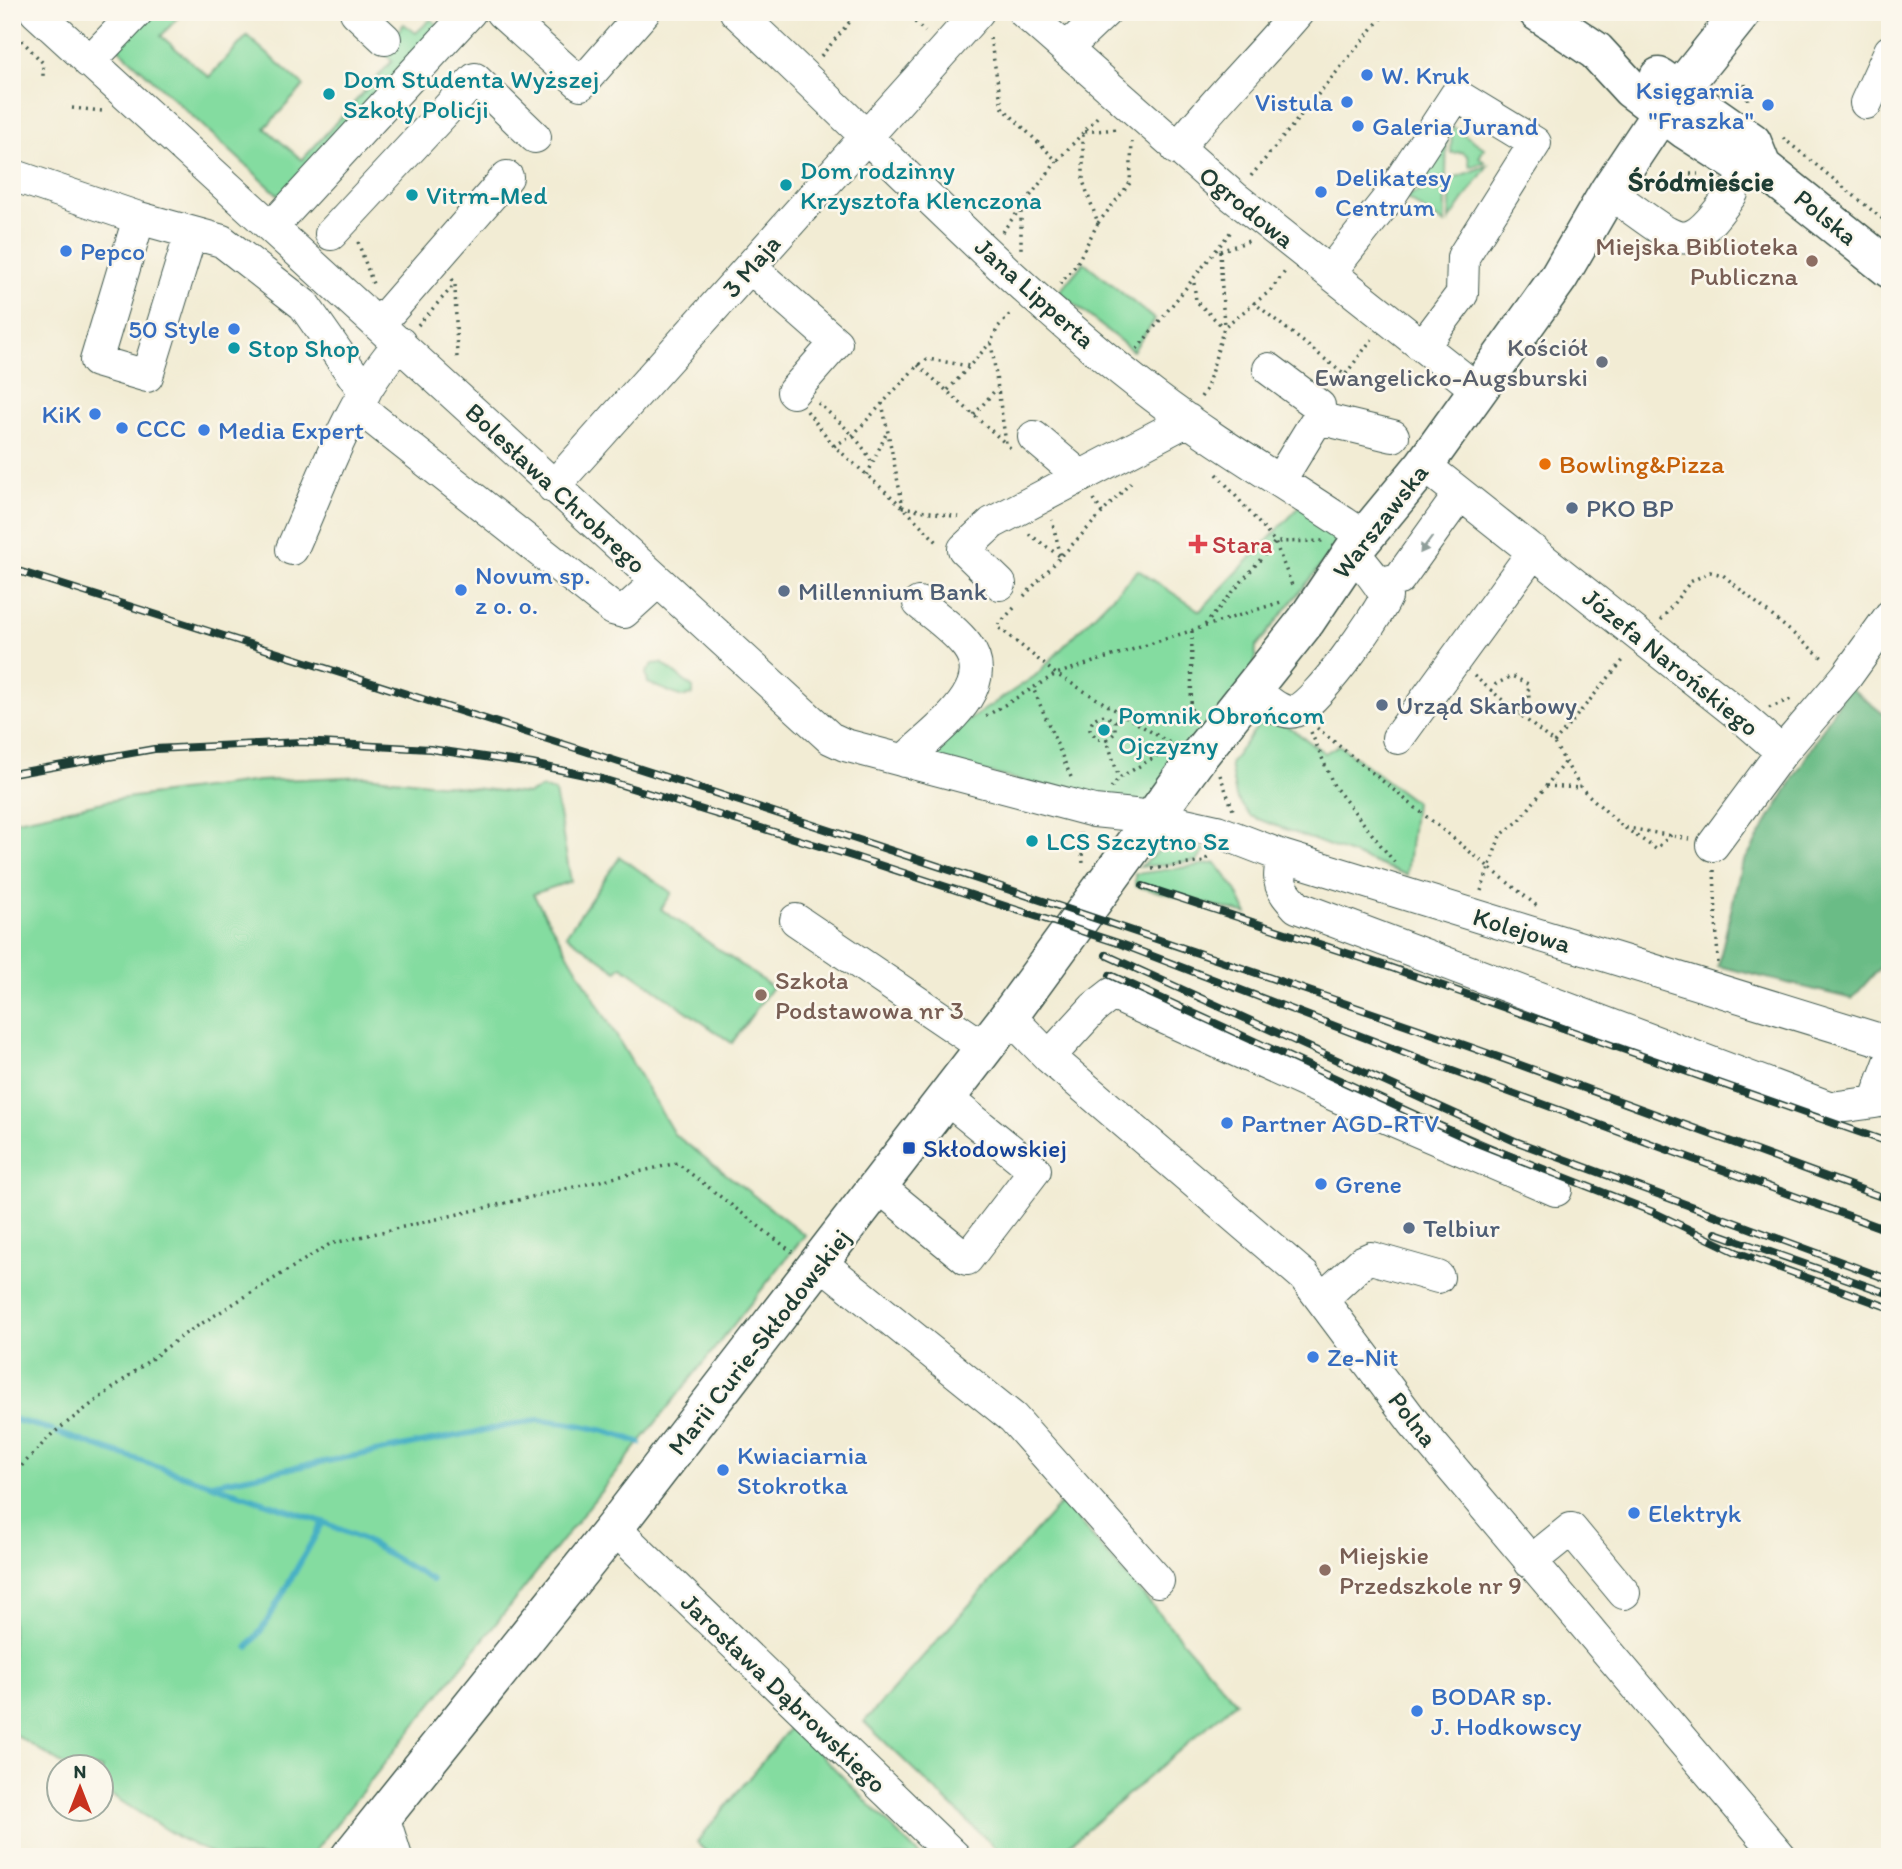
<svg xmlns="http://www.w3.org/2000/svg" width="1902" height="1869" viewBox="0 0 1902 1869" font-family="Itim,sans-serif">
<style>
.green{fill:#84dca0;stroke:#528c6a;stroke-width:2}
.forest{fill:#6bbc86;stroke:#457c5d;stroke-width:2}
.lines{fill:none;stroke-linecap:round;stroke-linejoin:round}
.stream{stroke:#46b0c5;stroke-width:6}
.minor-casing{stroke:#3f574c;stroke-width:34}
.major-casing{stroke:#3f574c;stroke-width:41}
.path{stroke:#3f574c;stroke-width:3.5;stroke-dasharray:2 5;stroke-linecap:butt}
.minor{stroke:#fff;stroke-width:32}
.major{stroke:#fff;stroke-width:38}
.rail-casing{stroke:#1f3d34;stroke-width:8}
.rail{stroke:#fbf7ec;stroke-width:5;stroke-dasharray:16;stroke-linecap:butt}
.oneway{fill:#8f9e9a}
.shop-dot{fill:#3f7fe0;stroke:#fbf7ec;stroke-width:2.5}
.culture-dot{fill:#0f9aa8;stroke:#fbf7ec;stroke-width:2.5}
.education-dot{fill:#8d6e63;stroke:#fbf7ec;stroke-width:2.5}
.worship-dot{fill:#6b7280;stroke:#fbf7ec;stroke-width:2.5}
.food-dot{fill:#e8710a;stroke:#fbf7ec;stroke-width:2.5}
.service-dot{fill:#5c6f8a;stroke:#fbf7ec;stroke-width:2.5}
.health-dot{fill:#e0444e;stroke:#fbf7ec;stroke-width:2.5}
.transit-dot{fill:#1a4fb4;stroke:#fbf7ec;stroke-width:2.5}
.labels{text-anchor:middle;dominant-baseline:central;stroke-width:5;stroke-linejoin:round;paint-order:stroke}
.shop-label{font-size:26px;fill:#366cbe;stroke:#fbf7ec;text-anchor:start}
.culture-label{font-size:26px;fill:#0d838f;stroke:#fbf7ec;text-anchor:start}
.street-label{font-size:26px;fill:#1f3d34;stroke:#fbf7ec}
.education-label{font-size:26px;fill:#785e54;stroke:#fbf7ec;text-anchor:start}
.worship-label{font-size:26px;fill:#5b616d;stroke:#fbf7ec;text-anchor:end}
.food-label{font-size:26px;fill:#c56008;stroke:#fbf7ec;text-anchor:start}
.service-label{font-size:26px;fill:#4e5e75;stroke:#fbf7ec;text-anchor:start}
.health-label{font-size:26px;fill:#be3a42;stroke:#fbf7ec;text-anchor:start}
.transit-label{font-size:26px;fill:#164399;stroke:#fbf7ec;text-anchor:start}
.neighbourhood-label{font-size:28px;font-weight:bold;fill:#1f3d34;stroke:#fbf7ec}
</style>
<rect width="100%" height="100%" fill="#fbf7ec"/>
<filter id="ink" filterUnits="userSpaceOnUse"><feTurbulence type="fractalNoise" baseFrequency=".0143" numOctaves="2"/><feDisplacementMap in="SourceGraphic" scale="14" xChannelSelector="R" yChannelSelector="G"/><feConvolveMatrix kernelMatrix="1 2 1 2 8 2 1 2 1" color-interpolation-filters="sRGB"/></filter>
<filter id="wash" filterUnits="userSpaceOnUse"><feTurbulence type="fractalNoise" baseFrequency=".00686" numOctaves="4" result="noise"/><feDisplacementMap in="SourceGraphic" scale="28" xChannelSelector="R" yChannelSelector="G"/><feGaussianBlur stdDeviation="1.57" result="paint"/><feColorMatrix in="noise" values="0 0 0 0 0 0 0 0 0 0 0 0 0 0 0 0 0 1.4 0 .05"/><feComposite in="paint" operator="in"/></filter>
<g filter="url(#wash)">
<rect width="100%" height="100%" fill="#f2ecd4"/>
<!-- green -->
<path class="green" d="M 149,12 L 183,12 L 161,36 L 209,77 L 247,36 L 304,86 L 265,128 L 302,160 L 392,61 L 381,50 L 404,24 L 416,33 L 431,19 L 440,27 L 286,202 L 117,47 Z
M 1447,126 L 1446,177 L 1402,191 Z
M 1452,126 L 1484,148 L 1479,158 L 1485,162 L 1470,167 L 1468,156 L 1462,152 L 1451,153 Z
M 1488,165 L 1449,221 L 1451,179 Z
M 1445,181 L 1445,224 L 1404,197 Z
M 1084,262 L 1155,320 L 1133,351 L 1059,292 Z
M 1305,501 L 1346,534 L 1256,647 L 1253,689 L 1144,809 L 915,756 L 1035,676 L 1138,570 L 1200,611 Z
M 662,663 L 693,688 L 693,695 L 682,697 L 648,683 L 646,673 L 653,664 Z
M 1268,712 L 1325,753 L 1339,745 L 1415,802 L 1407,875 L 1250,816 L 1236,797 L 1230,764 Z
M 366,776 L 527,794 L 542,788 L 555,792 L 571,881 L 533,894 L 674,1134 L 805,1235 L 310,1857 L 219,1857 L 181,1839 L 102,1789 L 102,1768 L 67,1767 L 12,1733 L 12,821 L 118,799 L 259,781 Z
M 1182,843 L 1206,850 L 1197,861 L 1140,867 L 1161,849 Z
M 620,857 L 672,893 L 661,909 L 772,987 L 732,1043 L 622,966 L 617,971 L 566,935 Z
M 1216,863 L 1236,890 L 1247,914 L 1135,886 L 1135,874 Z
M 1062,1502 L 1236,1702 L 1055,1857 L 1005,1857 L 864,1722 Z
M 792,1725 L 921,1857 L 711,1857 L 697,1842 Z"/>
<!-- forest -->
<path class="forest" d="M 1848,686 L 1890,719 L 1890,956 L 1852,999 L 1718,966 L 1741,867 Z"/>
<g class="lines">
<!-- stream -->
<path class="stream" d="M 12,1419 L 52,1430
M 58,1433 L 323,1522 L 364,1540 L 432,1580
M 211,1484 L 538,1420 C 574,1423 607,1429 640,1443
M 248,1647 L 265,1625 L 323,1522"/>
</g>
</g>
<g filter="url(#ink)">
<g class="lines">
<!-- minor casing -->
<g class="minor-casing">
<path id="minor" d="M 36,12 L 830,738 L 845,745 L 1094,811 L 1154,817 L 1217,831 L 1282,856 L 1890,1043
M 356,12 L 385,39
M 501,12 L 581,84 L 644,12
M 736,12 C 875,140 1003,281 1154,396 C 1221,447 1295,489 1365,537
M 1024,12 L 1234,197 L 1478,390
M 1066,49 L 1105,12
M 89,62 L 137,12
M 1866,103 L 1890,51
M 1177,149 C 1215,101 1258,59 1298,12
M 12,175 L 139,218 L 222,241 L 304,305 L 365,392
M 1621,201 C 1681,242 1685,260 1732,193
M 139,218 L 96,361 L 147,376 L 191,233
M 272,227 L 470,12
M 331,234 L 475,79 L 535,137
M 750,267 L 836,343 L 793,392
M 1330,272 L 1388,199 L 1456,95 L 1535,143 L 1463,257 L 1462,294 L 1423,346
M 379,324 L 507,177
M 1269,369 L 1319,406 L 1318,418 L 1280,480
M 357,406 L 613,609 L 624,612 L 657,582
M 1318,418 L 1393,436
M 1034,437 L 1080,476
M 1424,465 L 1744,719 L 1782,752 L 1846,677 L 1890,616
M 553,487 L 978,12
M 292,549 C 323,480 349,400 400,343
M 1381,583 L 1399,579 L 1460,494
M 1000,584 L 964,549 L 992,523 L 1188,420
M 1253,689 C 1264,697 1281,716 1295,711 C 1316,704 1376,619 1386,597 C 1379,580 1364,567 1353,551
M 1398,738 L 1534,551
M 904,761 C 931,733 1000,690 967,646 C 955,630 935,616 919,603
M 1713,845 L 1782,752
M 1282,856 C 1279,884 1277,885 1297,907 L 1831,1108 L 1875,1102 L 1890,1062
M 796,920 L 985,1048
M 1009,1016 L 1049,1057 L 1304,1276 L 1414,1423 L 1781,1857
M 1049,1057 L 1094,1008 L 1112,994 L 1339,1097 L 1556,1190
M 878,1186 L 967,1259 L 1035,1170 L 946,1098
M 821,1263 L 1013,1418 L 1158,1581
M 1323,1298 L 1362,1262 L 1371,1258 L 1438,1277
M 614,1528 L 955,1857
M 1530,1562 L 1571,1529 L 1624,1593
M 383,1816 L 396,1857"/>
</g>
<!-- major casing -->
<g class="major-casing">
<path id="major" d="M 1538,12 L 1596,51 L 1631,89 L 1686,130 L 1736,162 L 1762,167 L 1890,269
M 1659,77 L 1752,142 L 1762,167
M 350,1857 L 614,1528 L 1009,1016 L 1197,758 L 1306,621 L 1353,551 L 1424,465 L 1559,277 L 1609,191 L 1661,113 L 1742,12"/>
</g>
<!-- path -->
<path class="path" d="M 838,12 L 849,22
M 905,12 L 925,32
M 12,30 L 43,63 L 43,79
M 990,38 L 1002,107 L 1057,161 L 1021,208 L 1021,250
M 821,56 L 858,12
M 1745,84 L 1748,101
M 72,108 L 103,111
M 1783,138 L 1890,225
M 1058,160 L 1100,114
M 1683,174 L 1698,174
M 1251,176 L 1386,12
M 1098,223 L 1130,183 L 1132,142
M 1002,232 L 1021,208
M 358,242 L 373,284
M 1220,251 L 1224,327
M 1220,251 L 1249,241
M 452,279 L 455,284 L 457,361
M 1194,283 L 1196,301 L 1222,326
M 1060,284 L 1076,265 L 1098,223 L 1083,181 L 1083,132 L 1119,129
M 1253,302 L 1345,375 L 1372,339
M 418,325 L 455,284
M 1137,349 L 1233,229
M 918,365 L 1005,443
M 1335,387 L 1345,375
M 948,390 L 991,342
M 1201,397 L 1207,388 L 1224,327 L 1270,291 L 1287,269
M 818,403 C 839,422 860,438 872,463
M 882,403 L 903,507 L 958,517
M 807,411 L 834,446 L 903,507 L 939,544
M 974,415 L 997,388
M 834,446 L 853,435 L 918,365 L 928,359 L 969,366
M 1010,448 L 1006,443 L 991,342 L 998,327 L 1012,312
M 1217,474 L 1275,542 L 1293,588
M 867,475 L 887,432
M 1094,499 L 1102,513
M 1029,534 L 1061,557 L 1052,520
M 1024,596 L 1134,479
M 1014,608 L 997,626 L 1056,674 L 1173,745
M 1661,620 L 1690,582 L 1710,572 L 1723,575 L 1825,660
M 1205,625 L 1275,542 L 1323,541
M 1474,676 L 1554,743 L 1581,788 L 1623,827 L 1689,839
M 1491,691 L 1496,684 L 1512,676 L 1528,684 L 1529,699 L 1520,716
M 1769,708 L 1791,699
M 986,716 L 1033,688
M 1191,717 L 1192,631
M 1317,728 L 1537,906
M 1311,732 L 1334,786 L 1395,863
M 1107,740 L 1097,739 L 1090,730 C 1091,720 1096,716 1105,715 L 1115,721 L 1115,733 L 1107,740 L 1119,778
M 1554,743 L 1625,658
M 1220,775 L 1233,810
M 1071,777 L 1033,688 L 1056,674 L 1284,601
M 1546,786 L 1581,788
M 1111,788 L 1119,778 L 1162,753
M 1625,828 L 1656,849 L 1671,835
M 1080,833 L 1083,863
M 1152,869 L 1204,862 L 1208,857
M 1714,870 L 1718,964
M 1481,891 L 1500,836 L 1520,820 L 1566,760
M 12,1476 L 52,1434 L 183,1335 L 330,1244 L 677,1163 L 792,1252"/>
<!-- minor -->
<use href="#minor" class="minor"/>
<!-- major -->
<use href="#major" class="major"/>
<!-- rail casing -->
<g class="rail-casing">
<path id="rail" d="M 12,569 C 471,714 930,859 1384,1017 C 1554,1075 1721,1139 1890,1200
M 12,774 L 154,749 L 301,742 L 430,749 L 532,764 L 599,778 L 855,857 L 1121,944 L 1444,1068 L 1890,1231
M 1143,886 L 1389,967 L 1890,1143
M 1106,955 L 1515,1141 L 1890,1280
M 1110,975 L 1477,1143 L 1653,1212 L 1736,1252 L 1890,1308
M 1716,1233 L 1890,1294"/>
</g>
<!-- rail -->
<use href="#rail" class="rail"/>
</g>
<!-- one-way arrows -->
<defs><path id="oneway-solid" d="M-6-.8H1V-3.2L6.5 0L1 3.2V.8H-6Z" transform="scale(1.75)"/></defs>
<use class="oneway" href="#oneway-solid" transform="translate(1426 545) rotate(126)"/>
</g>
<!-- markers -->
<g class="shop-dot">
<circle cx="1367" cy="75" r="7"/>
<circle cx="1347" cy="102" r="7"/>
<circle cx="1768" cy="105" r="7"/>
<circle cx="1358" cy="126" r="7"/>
<circle cx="1321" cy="192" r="7"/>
<circle cx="66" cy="251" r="7"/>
<circle cx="234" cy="329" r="7"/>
<circle cx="95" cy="414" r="7"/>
<circle cx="122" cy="428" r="7"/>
<circle cx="204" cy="430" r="7"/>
<circle cx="461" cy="590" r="7"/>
<circle cx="1227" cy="1123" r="7"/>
<circle cx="1321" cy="1184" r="7"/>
<circle cx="1313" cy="1357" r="7"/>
<circle cx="723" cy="1470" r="7"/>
<circle cx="1634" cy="1513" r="7"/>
<circle cx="1417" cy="1711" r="7"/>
</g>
<g class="culture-dot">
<circle cx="329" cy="94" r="7"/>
<circle cx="786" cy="185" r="7"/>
<circle cx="412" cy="195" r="7"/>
<circle cx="234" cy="348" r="7"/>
<circle cx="1104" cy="730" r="7"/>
<circle cx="1032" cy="841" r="7"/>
</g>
<g class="education-dot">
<circle cx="1812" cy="261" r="7"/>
<circle cx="761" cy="995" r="7"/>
<circle cx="1325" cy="1570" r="7"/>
</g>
<circle class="worship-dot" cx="1602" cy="362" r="7"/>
<circle class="food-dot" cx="1545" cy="464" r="7"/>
<g class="service-dot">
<circle cx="1572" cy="508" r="7"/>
<circle cx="784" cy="591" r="7"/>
<circle cx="1382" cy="705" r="7"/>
<circle cx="1409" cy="1228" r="7"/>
</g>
<path class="health-dot" d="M1194.5 533.5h7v7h7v7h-7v7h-7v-7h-7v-7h7z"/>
<rect class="transit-dot" x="902" y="1141" width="14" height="14" rx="3.5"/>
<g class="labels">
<!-- shop labels -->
<g class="shop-label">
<text x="1381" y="75">W. Kruk</text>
<text x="1754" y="90" text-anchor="end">Księgarnia<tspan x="1754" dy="30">"Fraszka"</tspan></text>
<text x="1333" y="102" text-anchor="end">Vistula</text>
<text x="1372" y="126">Galeria Jurand</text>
<text x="1335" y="177">Delikatesy<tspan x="1335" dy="30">Centrum</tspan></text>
<text x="80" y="251">Pepco</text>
<text x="220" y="329" text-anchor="end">50 Style</text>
<text x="81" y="414" text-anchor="end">KiK</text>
<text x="136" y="428">CCC</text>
<text x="218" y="430">Media Expert</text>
<text x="475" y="575">Novum sp.<tspan x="475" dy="30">z o. o.</tspan></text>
<text x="1241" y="1123">Partner AGD-RTV</text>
<text x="1335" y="1184">Grene</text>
<text x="1327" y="1357">Ze-Nit</text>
<text x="737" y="1455">Kwiaciarnia<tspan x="737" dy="30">Stokrotka</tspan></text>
<text x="1648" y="1513">Elektryk</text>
<text x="1431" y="1696">BODAR sp.<tspan x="1431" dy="30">J. Hodkowscy</tspan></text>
</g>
<!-- culture labels -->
<g class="culture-label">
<text x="343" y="79">Dom Studenta Wyższej<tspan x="343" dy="30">Szkoły Policji</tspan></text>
<text x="800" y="170">Dom rodzinny<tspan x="800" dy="30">Krzysztofa Klenczona</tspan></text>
<text x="426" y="195">Vitrm-Med</text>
<text x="248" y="348">Stop Shop</text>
<text x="1118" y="715">Pomnik Obrońcom<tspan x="1118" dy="30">Ojczyzny</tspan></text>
<text x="1046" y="841">LCS Szczytno Sz</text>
</g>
<!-- street labels -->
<g class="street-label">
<text transform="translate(1247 207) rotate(39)">Ogrodowa</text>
<text transform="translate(1826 217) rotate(39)">Polska</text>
<text transform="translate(751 266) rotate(-49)">3 Maja</text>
<text transform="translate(1035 293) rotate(42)">Jana Lipperta</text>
<text transform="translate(556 488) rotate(43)">Bolesława Chrobrego</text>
<text transform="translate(1380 521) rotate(-52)">Warszawska</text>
<text transform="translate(1671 662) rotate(39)">Józefa Narońskiego</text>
<text transform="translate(1522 930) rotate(17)">Kolejowa</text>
<text transform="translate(759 1342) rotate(-52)">Marii Curie-Skłodowskiej</text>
<text transform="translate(1413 1419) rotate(52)">Polna</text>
<text transform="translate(784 1693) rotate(44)">Jarosława Dąbrowskiego</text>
</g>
<!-- education labels -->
<g class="education-label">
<text x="1798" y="246" text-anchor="end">Miejska Biblioteka<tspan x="1798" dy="30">Publiczna</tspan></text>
<text x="775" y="980">Szkoła<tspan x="775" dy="30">Podstawowa nr 3</tspan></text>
<text x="1339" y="1555">Miejskie<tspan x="1339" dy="30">Przedszkole nr 9</tspan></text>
</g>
<!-- worship labels -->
<g class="worship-label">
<text x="1588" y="347">Kościół<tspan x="1588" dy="30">Ewangelicko-Augsburski</tspan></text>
</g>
<!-- food labels -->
<g class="food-label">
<text x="1559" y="464">Bowling&amp;Pizza</text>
</g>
<!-- service labels -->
<g class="service-label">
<text x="1586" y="508">PKO BP</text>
<text x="798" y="591">Millennium Bank</text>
<text x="1396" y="705">Urząd Skarbowy</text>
<text x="1423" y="1228">Telbiur</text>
</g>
<!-- health labels -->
<g class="health-label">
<text x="1212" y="544">Stara</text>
</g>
<!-- transit labels -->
<g class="transit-label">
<text x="923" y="1148">Skłodowskiej</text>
</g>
<!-- neighbourhood labels -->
<g class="neighbourhood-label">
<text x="1701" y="181">Śródmieście</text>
</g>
</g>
<!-- margin -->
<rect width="1902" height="1869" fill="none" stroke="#fbf7ec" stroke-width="42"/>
<!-- north arrow -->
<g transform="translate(80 1788)"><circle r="33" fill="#fbf7ec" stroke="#a3ada2" stroke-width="2"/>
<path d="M0-5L12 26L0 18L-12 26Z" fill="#c8321e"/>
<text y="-10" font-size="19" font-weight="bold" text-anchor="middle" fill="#1f3d34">N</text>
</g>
</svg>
